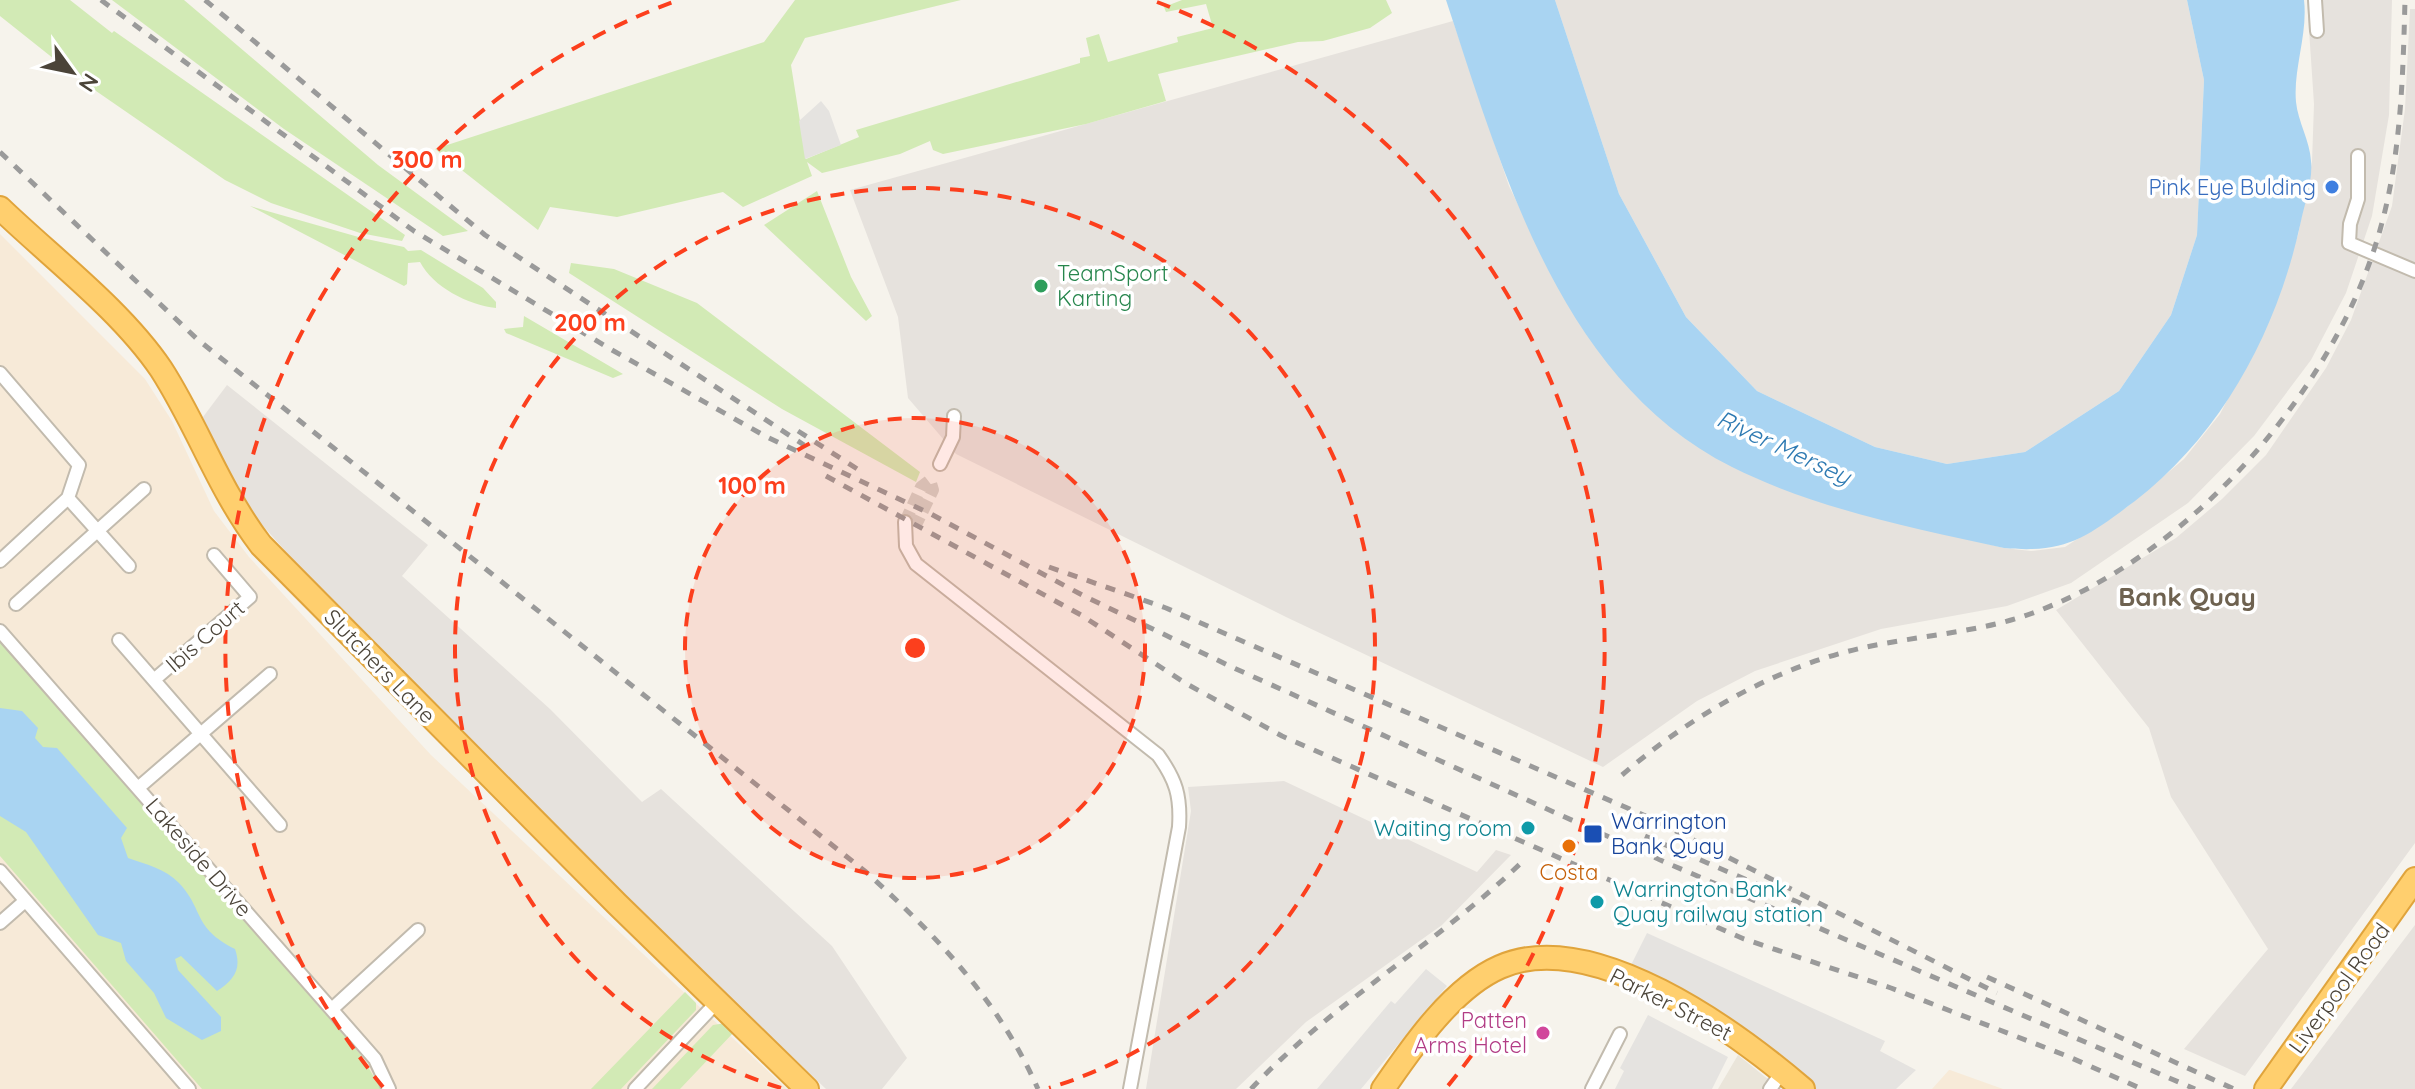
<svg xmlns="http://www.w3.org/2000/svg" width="2415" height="1089" viewBox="0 0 2415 1089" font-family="Quicksand,sans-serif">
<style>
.residential{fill:#eae5da}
.commercial{fill:#f7ead8}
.industrial{fill:#e6e2dd}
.green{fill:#d2eab5}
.parking{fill:#e5e3e0}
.water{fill:#a9d4f2}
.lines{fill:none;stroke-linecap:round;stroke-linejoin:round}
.street-tunnel{stroke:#d4d0c8;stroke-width:12;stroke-dasharray:12 6;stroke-linecap:butt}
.street-casing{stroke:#c2bbae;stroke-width:16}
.highway-casing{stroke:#e0a43c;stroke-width:26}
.street{stroke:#fff;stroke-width:12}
.highway{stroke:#ffcf6e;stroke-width:22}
.rail{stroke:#9a9a9a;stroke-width:5;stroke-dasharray:10 10;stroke-linecap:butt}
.ring{fill:none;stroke:#fc3f1d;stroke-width:4;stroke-dasharray:14 10}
.shop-dot{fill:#3f7fe0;stroke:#fff;stroke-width:3}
.leisure-dot{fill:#2e9e5b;stroke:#fff;stroke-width:3}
.culture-dot{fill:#0f9aa8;stroke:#fff;stroke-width:3}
.transit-dot{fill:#1a4fb4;stroke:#fff;stroke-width:3}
.food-dot{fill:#e8710a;stroke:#fff;stroke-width:3}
.hotel-dot{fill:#d1479c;stroke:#fff;stroke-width:3}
.labels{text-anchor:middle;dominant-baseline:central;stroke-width:7;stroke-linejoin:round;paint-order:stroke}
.shop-label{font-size:22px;fill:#366cbe;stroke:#fff;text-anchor:end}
.leisure-label{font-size:22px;fill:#27864d;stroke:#fff;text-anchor:start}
.street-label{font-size:22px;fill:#4b4439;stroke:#fff}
.transit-label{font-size:22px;fill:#164399;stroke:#fff;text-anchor:start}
.culture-label{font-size:22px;fill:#0d838f;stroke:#fff;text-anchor:end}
.food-label{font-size:22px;fill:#c56008;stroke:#fff}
.hotel-label{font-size:22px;fill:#b23c85;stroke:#fff;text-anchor:end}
.water-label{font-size:24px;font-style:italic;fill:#2e7ab2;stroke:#fff}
.quarter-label{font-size:26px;font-weight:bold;fill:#6e6250;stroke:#fff}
.centre{fill:#fc3f1d;stroke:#fff;stroke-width:4}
.ring-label{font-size:24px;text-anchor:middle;font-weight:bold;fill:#fc3f1d;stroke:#fff;stroke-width:7;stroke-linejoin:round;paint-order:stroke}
</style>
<rect width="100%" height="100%" fill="#f6f3ec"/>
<!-- residential -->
<path class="residential" d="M 1738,1055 L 1780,1089 L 1718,1089 Z"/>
<!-- commercial -->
<path class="commercial" d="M 0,234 L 145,379 L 172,421 L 214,511 L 249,557 L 431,755 L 787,1089 L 0,1089 Z
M 1949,1070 L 1950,1070 L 2003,1089 L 1932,1089 Z"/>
<!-- industrial -->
<path class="industrial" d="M 1555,0 L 2187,0 L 2204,80 L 2197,235 L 2171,315 L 2119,391 L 2025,452 L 1947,464 L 1875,447 L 1757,391 L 1686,317 L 1619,194 Z
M 2307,0 L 2392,0 L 2389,115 L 2372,216 L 2346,293 L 2311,360 L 2254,436 L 2188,503 L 2071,583 L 2007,606 L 1881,629 L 1755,671 L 1697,701 L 1603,767 L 1286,617 L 956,454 L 908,398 L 898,317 L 850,190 L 1453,21 L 1509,186 L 1559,289 L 1620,377 L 1678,433 L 1757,478 L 1840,507 L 2004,548 L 2031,551 L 2065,547 L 2127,507 L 2184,459 L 2220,414 L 2272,313 L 2298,235 L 2312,162 L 2314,104 Z
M 2410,9 L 2415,9 L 2415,843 L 2245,1076 L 2184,1049 L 2268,949 L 2171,797 L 2149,728 L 2056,610 L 2176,538 L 2222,499 L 2266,455 L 2326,368 L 2351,320 L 2392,206 L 2405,109 Z
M 227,385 L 428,545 L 402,576 L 550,709 L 642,802 L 661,789 L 832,946 L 907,1058 L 882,1089 L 826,1089 L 596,869 L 346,619 L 231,490 L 203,417 Z
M 1284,781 L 1477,872 L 1496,850 L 1511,855 L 1442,925 L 1306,1022 L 1236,1089 L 1146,1089 L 1191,811 L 1188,787 Z
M 2415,925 L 2415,1089 L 2291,1089 Z"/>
<!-- green -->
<path class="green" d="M 0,0 L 70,0 L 112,33 L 114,31 L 405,235 L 402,241 L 360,233 L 271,203 L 225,180 L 83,82 L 0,16 Z
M 112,0 L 184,0 L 378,165 L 468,231 L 443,236 L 284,129 Z
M 795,0 L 961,0 L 805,38 L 791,65 L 806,159 L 859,137 L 856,130 L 1080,63 L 1080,58 L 1090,56 L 1086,38 L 1099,34 L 1108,62 L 1178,42 L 1177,37 L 1213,28 L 1206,4 L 1166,12 L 1164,7 L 1182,0 L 1386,0 L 1392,13 L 1370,28 L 1323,41 L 1298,42 L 1158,74 L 1166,101 L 1086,124 L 943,154 L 933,150 L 930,141 L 900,154 L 822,173 L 807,162 L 812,176 L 743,207 L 723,192 L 617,217 L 550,207 L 538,230 L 435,149 L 764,42 Z
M 817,191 L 851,277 L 872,316 L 866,321 L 764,225 Z
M 250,206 L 362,238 L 404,247 L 408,251 L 421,250 L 483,288 L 496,302 L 496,308 C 468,305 433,287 420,262 L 408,263 L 407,284 L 404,286 Z
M 571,263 L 614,269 L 697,303 L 920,472 L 916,482 L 782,409 L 569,273 Z
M 524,316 L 623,374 L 613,378 L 506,333 L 504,329 L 523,327 Z
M 0,640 L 361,1055 L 381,1089 L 202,1089 L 0,856 Z
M 685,992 L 696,1003 L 696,1010 L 621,1089 L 591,1089 Z
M 726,1023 L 735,1031 L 680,1089 L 652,1089 L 713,1025 Z"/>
<!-- parking -->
<path class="parking" d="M 821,101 L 829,111 L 841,145 L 805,159 L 799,121 Z
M 1647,933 L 1885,1041 L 1880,1051 L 1916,1070 L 1896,1089 L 1809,1089 L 1628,971 Z
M 1426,969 L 1447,986 L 1361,1089 L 1317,1089 L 1391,1001 L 1395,1004 Z
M 1648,1015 L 1728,1057 L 1712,1089 L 1615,1089 L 1624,1071 L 1620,1068 Z"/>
<!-- water -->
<path class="water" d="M 1446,0 L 1555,0 L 1619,194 L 1686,317 L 1757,391 L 1875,447 L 1947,464 L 2025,452 L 2119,391 L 2171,315 L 2197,235 L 2204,80 L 2187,0 L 2304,0 C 2308,34 2293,69 2296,102 C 2298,122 2310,141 2311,161 C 2313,180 2305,202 2301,221 C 2278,329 2223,433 2135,501 C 2087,537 2066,554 2004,548 C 1913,528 1816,509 1732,467 C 1559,380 1502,169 1446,0 Z
M 0,708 L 22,711 L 38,728 L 35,738 L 43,747 L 57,748 L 127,828 L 121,838 L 128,858 C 145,864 166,869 179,883 C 205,911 192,927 235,949 C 242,969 234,980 217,991 L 181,956 L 175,959 L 178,970 L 221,1017 L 221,1031 L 202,1040 L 166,1018 L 154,993 L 126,961 L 121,943 L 98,935 L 26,832 L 0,816 Z"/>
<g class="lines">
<!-- street-tunnel -->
<path class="street-tunnel" d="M 905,522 L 921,487 L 930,480 L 933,490 L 915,527"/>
<!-- street casing -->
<g class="street-casing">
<path id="street" d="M 2315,0 L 2317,31
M 2358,156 L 2358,199 L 2350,224 L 2349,243 L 2415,271
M 0,373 L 79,465 L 68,498
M 940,464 L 953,437 L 954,416
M 905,522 L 906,546 L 916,564 L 1158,755 C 1176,780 1181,796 1179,827 L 1130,1089
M 0,561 L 68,498 L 129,566
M 16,604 L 144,489
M 0,631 L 375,1059 L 389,1089
M 119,640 L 280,825
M 155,679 L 250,597 L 214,555
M 138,788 L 270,674
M 0,871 L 189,1089
M 0,923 L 25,901
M 332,1009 L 418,930
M 635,1089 L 717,1002
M 1592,1089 L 1620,1034
M 1770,1089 L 1782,1072"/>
</g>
<!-- highway casing -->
<g class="highway-casing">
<path id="highway" d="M 0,208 C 52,258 121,310 161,369 C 199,428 217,487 261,545 L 617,904 L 807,1089
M 1383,1089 C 1412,1047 1452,988 1500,967 C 1592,926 1735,1031 1803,1089
M 2266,1089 L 2415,879"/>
</g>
<!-- street -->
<use href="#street" class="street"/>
<!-- highway -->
<use href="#highway" class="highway"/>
<!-- rail -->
<path class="rail" d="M 101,0 L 414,231 L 612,350 L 765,436 L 929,513 L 1084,596 L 1234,668 L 1667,863 L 2195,1089
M 205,0 L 485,235 L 804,445
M 0,152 L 197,339 L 866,872 C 937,936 999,1001 1038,1089
M 798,431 L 862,472
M 826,476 L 1081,615 L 1185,683 L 1282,736 L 1744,939 L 1891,988 L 2067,1056 L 2142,1089
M 1049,567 L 1166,608 L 1648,817 L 1997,993
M 1622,775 C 1689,717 1775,667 1862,648 C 1915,636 1973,633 2024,616 C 2185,562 2335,392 2380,230 C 2401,156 2403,76 2405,0
M 1645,836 L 1807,906
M 1987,977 L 2234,1089
M 1251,1089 C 1331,1004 1435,945 1520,864"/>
</g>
<!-- distance rings -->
<circle cx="915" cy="648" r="230" fill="#fc3f1d" fill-opacity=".12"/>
<g class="ring">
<circle cx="915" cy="648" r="230"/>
<path d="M781 1088A460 460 0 1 1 1049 1088"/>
<path d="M383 1087A690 690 0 0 1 673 2M1157 2A690 690 0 0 1 1447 1087"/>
</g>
<!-- markers -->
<circle class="shop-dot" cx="2332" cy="187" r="8"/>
<circle class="leisure-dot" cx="1041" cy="286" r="8"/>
<g class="culture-dot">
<circle cx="1528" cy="828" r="8"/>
<circle cx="1597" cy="902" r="8"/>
</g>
<rect class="transit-dot" x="1583" y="824" width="20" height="20" rx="4"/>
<circle class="food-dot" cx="1569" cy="846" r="8"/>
<circle class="hotel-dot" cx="1543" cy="1033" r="8"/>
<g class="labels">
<!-- shop labels -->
<g class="shop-label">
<text x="2316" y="187">Pink Eye Bulding</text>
</g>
<!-- leisure labels -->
<g class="leisure-label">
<text x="1057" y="273">TeamSport<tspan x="1057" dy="25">Karting</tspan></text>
</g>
<!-- street labels -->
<g class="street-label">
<text transform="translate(205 636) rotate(-41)">Ibis Court</text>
<text transform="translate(380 666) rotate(46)">Slutchers Lane</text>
<text transform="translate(199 857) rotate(49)">Lakeside Drive</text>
<text transform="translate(2339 988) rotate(-54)">Liverpool Road</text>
<text transform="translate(1671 1004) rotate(27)">Parker Street</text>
</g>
<!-- transit labels -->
<g class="transit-label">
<text x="1611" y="821">Warrington<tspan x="1611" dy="25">Bank Quay</tspan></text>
</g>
<!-- culture labels -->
<g class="culture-label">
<text x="1512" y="828">Waiting room</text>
<text x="1613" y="889" text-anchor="start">Warrington Bank<tspan x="1613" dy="25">Quay railway station</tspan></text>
</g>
<!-- food labels -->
<g class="food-label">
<text x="1569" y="872">Costa</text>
</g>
<!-- hotel labels -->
<g class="hotel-label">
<text x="1527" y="1020">Patten<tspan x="1527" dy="25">Arms Hotel</tspan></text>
</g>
<!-- water labels -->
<g class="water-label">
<text transform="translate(1784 447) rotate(25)">River Mersey</text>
</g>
<!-- quarter labels -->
<g class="quarter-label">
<text x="2187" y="596">Bank Quay</text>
</g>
</g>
<circle cx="915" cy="648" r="12" class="centre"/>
<g class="ring-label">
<text x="427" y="168">300 m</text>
<text x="590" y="331">200 m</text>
<text x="752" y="494">100 m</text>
</g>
<!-- north arrow -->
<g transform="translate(72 72) rotate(123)" stroke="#ffffff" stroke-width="6" paint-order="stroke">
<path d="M0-6L14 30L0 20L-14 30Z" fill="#4b4439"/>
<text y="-12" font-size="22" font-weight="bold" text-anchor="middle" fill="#4b4439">N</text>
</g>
</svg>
